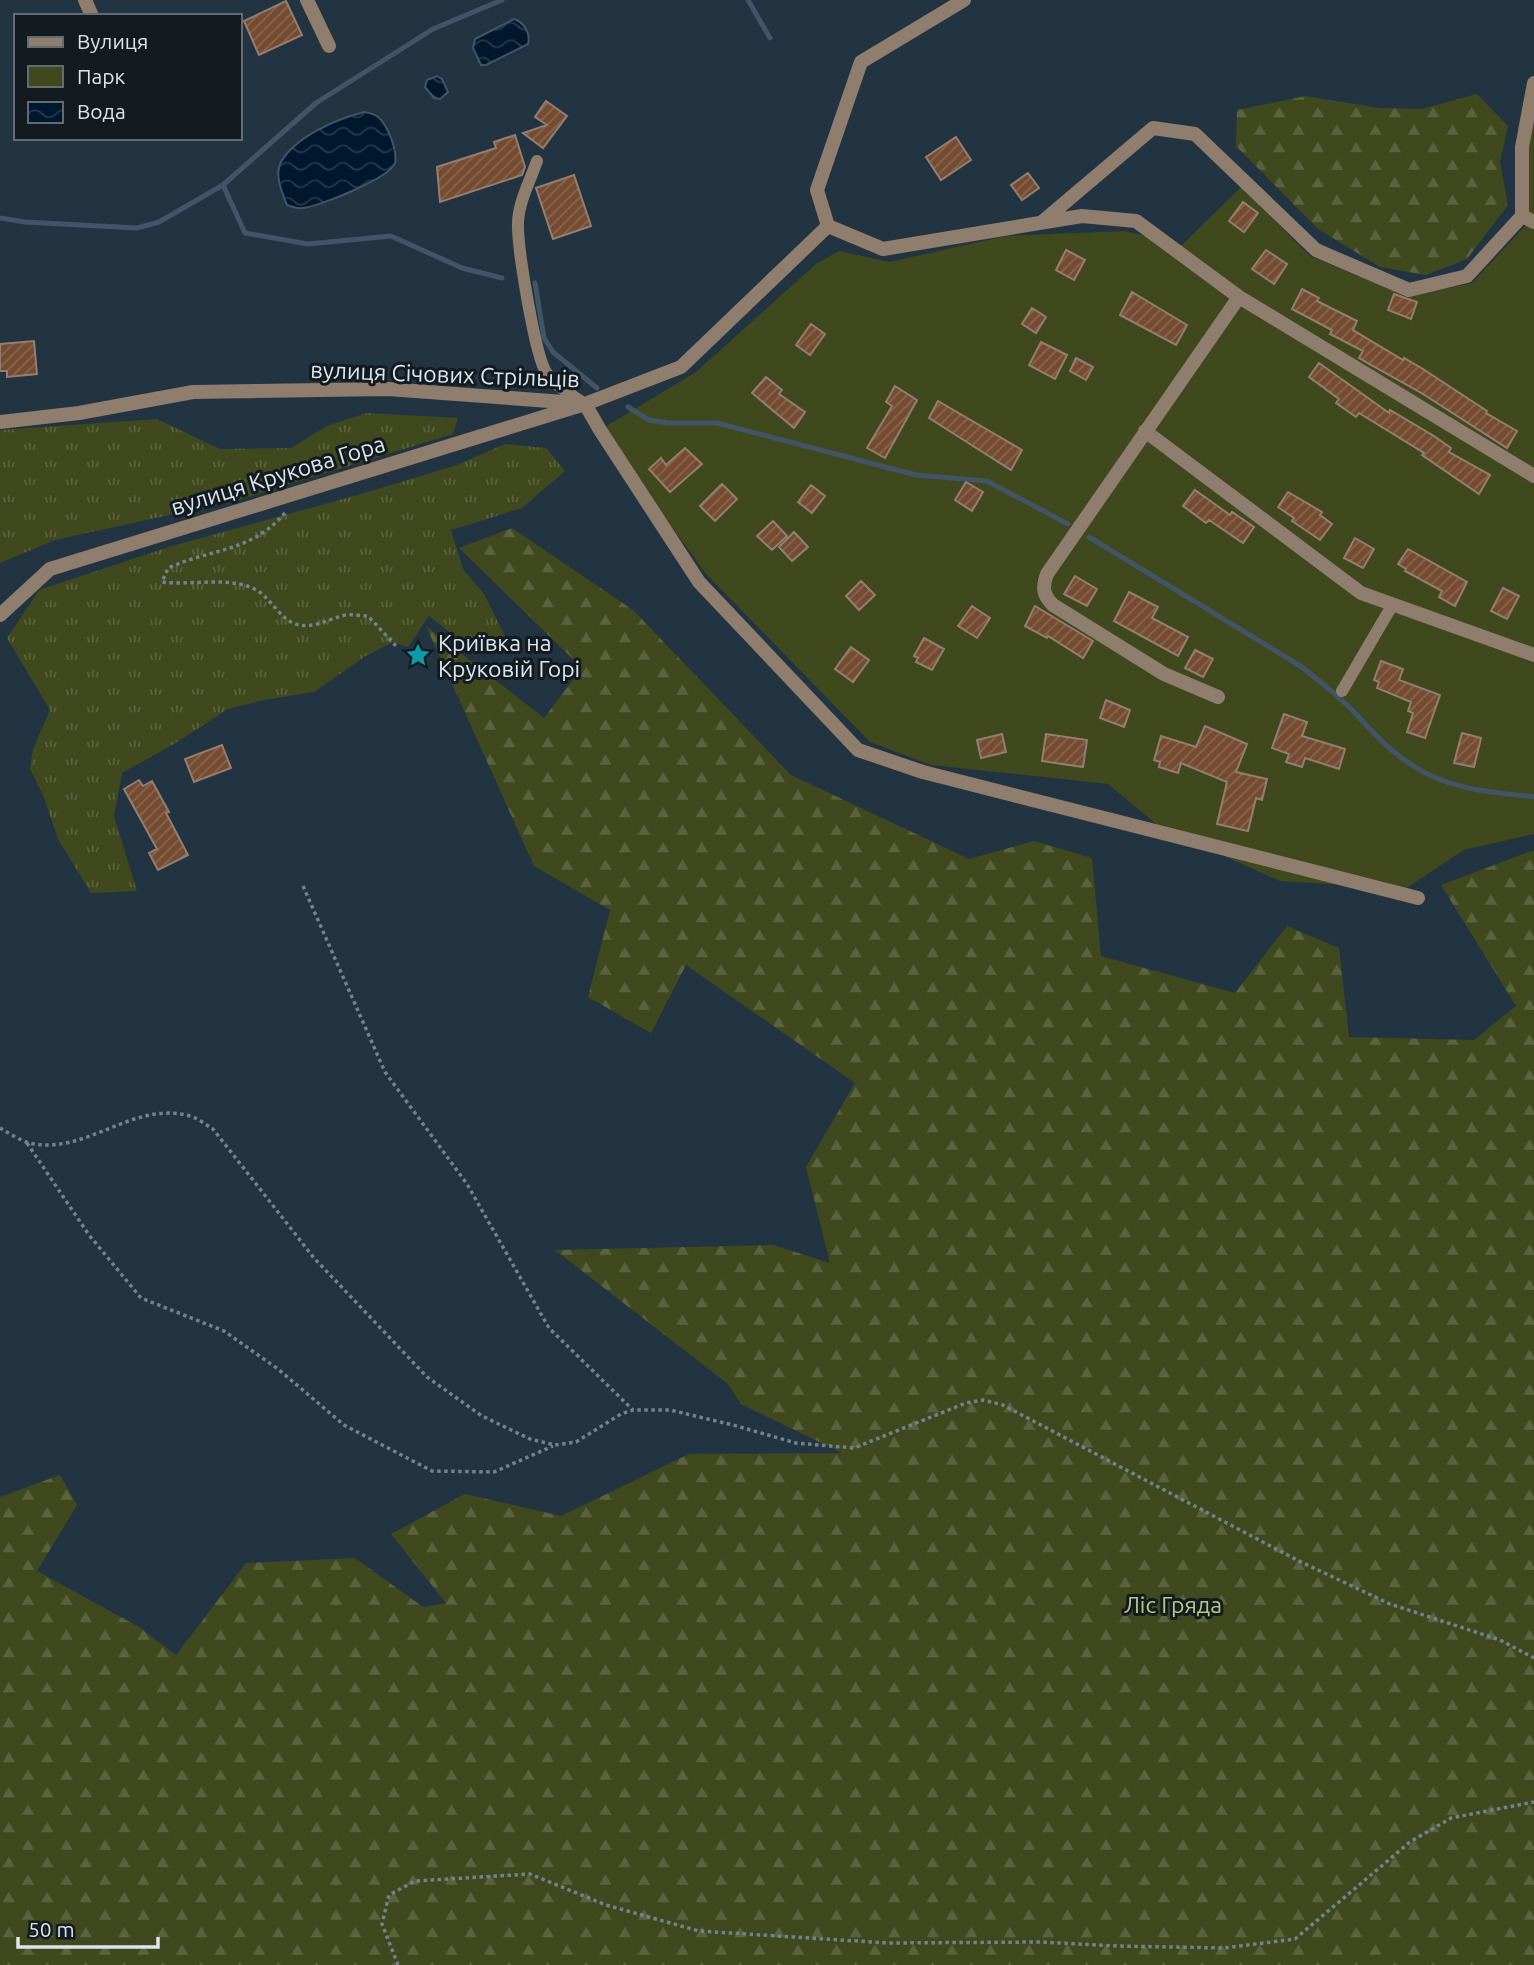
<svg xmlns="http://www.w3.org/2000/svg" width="1534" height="1965" viewBox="0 0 1534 1965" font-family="Ubuntu,sans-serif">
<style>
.grass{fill:url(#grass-tufts)}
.forest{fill:url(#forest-firs)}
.green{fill:#3f491d}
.water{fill:url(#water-waves);stroke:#415567;stroke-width:2}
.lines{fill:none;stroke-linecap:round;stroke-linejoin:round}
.stream{stroke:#415567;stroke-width:5}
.building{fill:url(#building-hatch);stroke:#947e71;stroke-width:2}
.path{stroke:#73828d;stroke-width:3.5;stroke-dasharray:3.5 3.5;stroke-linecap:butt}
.lane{stroke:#8f7d6e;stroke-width:12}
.street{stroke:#8f7d6e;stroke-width:14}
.labels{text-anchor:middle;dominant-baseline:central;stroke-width:6;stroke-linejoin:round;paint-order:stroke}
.street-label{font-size:23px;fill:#dae5ed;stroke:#131b20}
.poi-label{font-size:23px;fill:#dae5ed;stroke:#131b20;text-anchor:start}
.park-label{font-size:23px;fill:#b8c980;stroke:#131b20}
</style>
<defs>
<pattern id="grass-tufts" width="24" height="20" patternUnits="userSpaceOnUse" patternTransform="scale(1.75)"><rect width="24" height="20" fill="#3f491d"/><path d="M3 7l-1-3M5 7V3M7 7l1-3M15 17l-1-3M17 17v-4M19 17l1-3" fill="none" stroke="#5a633e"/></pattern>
<pattern id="forest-firs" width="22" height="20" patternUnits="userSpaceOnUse" patternTransform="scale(1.75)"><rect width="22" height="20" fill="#3f491d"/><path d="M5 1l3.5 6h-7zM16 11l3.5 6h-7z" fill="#5a633e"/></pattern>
<pattern id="water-waves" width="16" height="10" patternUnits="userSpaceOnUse" patternTransform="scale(1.75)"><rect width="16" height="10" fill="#00172d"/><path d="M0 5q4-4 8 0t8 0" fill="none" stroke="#25394c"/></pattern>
<pattern id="building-hatch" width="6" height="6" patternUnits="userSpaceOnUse" patternTransform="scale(1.75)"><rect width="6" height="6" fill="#754c31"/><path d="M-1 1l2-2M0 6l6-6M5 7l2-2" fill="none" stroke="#88664f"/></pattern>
</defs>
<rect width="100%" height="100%" fill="#223441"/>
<!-- grass -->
<path class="grass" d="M 367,413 L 458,418 L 453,434 L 238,500 L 55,540 L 0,563 L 0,430 L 157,419 L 220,449 L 291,448 L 327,426 Z
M 505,444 L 546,448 L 565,471 L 522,508 L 451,530 L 463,569 L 484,594 L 511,648 L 467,646 L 429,616 L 408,647 L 393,642 L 364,657 L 314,692 L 264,700 L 228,709 L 174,744 L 122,773 L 114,816 L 137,891 L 91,893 L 58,839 L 43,795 L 30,769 L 33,749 L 50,710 L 7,638 L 39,590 L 172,546 L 361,494 L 454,466 Z"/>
<!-- forest -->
<path class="forest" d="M 1477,94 L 1508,126 L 1500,162 L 1508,205 L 1467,259 L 1426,275 L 1380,267 L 1318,229 L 1236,146 L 1237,110 L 1306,96 L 1379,108 L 1422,109 Z
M 512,528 L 633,610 L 791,775 L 969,859 L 1034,841 L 1092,858 L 1101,956 L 1235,993 L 1287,926 L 1339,948 L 1349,1037 L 1474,1040 L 1516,1006 L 1441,885 L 1534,850 L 1534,1965 L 0,1965 L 0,1497 L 60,1475 L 77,1505 L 37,1571 L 139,1627 L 176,1655 L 246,1563 L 355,1558 L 423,1607 L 446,1603 L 391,1534 L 465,1494 L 561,1516 L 689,1454 L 842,1453 L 741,1404 L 728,1384 L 555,1250 L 773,1245 L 830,1263 L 806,1167 L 855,1083 L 686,965 L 651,1033 L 588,997 L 610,910 L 534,866 L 426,626 L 544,718 L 582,668 L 459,548 Z"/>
<!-- green -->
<path class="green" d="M 1534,114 L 1534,834 L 1464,850 L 1405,889 L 1280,881 L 1161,828 L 1108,784 L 931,765 L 870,742 L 707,575 L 600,430 L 696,372 L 816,264 L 839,251 L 889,262 L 1006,236 L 1125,231 L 1182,245 L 1241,187 L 1310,256 L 1409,296 L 1472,283 L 1525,226 L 1528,147 Z"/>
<!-- water -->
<path class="water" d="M 514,19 C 524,22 531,34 528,44 L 486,65 L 481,65 L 473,48 L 475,39 Z
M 437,76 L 442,79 L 448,92 L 440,99 L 434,98 L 425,87 L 427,80 Z
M 364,112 C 378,114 382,119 388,131 C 392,139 397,153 395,163 C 390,178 318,207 303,208 C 297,209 292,207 287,205 C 282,193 274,174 281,162 C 296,136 337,119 364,112 Z"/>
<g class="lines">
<!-- stream -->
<path class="stream" d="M 748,0 L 770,38
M 223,185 L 245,233 L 308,244 L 391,236 L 462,268 L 502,278
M 0,218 L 25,222 L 137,228 L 159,222 L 223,185 L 316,103 L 433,29 L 502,0
M 535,283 L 544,338 L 553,352 L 597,388
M 628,407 L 649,420 L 668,423 L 717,423 L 916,475 L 987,481 L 1068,524
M 1089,537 L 1302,667 C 1320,682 1339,696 1355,713 C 1380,740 1400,762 1434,777 C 1465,791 1501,793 1534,797"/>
</g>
<!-- building -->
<path class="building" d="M 286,1 L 302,35 L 259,55 L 244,21 Z
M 546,101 L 567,116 L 543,148 L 523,133 L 547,125 L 535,117 Z
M 515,135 L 525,167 L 522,175 L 440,202 L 437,167 L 496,148 L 494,142 Z
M 956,137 L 971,160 L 941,180 L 926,157 Z
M 1028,173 L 1039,188 L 1022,200 L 1011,185 Z
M 574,175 L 591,226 L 553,239 L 536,188 Z
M 1243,202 L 1258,213 L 1244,232 L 1229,221 Z
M 1066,250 L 1085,260 L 1074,280 L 1056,270 Z
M 1266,250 L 1287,264 L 1274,284 L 1252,269 Z
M 1302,289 L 1319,298 L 1317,301 L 1357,321 L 1353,330 L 1403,360 L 1404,358 L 1423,369 L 1487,411 L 1486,413 L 1517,431 L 1507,448 L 1423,394 L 1359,358 L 1363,351 L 1330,334 L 1332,330 L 1292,309 Z
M 1132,292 L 1187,325 L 1176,345 L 1120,315 Z
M 1394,294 L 1417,302 L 1411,319 L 1388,310 Z
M 1032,308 L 1046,317 L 1036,333 L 1022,324 Z
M 811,324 L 825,334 L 810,355 L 796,345 Z
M 34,341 L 37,374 L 7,377 L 7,371 L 0,371 L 0,344 Z
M 1041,342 L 1067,355 L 1055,379 L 1029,365 Z
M 1076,358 L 1093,367 L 1086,380 L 1070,371 Z
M 1319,363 L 1389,413 L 1390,410 L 1434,436 L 1451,448 L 1449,452 L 1490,475 L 1479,494 L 1422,455 L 1424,453 L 1359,413 L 1356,417 L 1336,403 L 1339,399 L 1309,377 Z
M 766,377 L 782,390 L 779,394 L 805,412 L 794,428 L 752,393 Z
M 895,386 L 917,400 L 885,458 L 867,448 L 892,406 L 886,402 Z
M 938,401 L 1022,450 L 1011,470 L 929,418 Z
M 685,448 L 702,464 L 670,492 L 649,469 L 661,458 L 666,465 Z
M 966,482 L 983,492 L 972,511 L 955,500 Z
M 722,484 L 737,499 L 715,521 L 700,506 Z
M 811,485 L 825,496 L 812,513 L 798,502 Z
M 1195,490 L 1230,515 L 1232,512 L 1254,527 L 1243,543 L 1209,520 L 1206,523 L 1183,506 Z
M 1288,492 L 1322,512 L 1320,515 L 1332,524 L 1320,540 L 1292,521 L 1294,518 L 1278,507 Z
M 773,521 L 787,536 L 772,550 L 757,536 Z
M 794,532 L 808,547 L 792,561 L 779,547 Z
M 1355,538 L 1374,549 L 1363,568 L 1344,558 Z
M 1408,549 L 1467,582 L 1455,606 L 1439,597 L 1442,591 L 1405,571 L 1406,569 L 1398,564 Z
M 1075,576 L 1097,589 L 1087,606 L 1064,594 Z
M 861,581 L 875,595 L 859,610 L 846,596 Z
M 1503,588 L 1519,596 L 1507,619 L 1491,611 Z
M 1129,592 L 1158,607 L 1152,618 L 1188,637 L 1178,656 L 1114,621 Z
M 972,606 L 990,618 L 977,638 L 958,626 Z
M 1035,606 L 1093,641 L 1083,658 L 1048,636 L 1047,638 L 1025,626 Z
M 924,638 L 944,649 L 932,670 L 916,662 L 918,658 L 914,656 Z
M 851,647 L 869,660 L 853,682 L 835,669 Z
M 1195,650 L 1213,659 L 1203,677 L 1185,668 Z
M 1381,661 L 1403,669 L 1399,680 L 1440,695 L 1425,738 L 1407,732 L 1413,713 L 1408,711 L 1411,702 L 1377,688 L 1379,682 L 1374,680 Z
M 1106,700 L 1130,710 L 1124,727 L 1100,718 Z
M 1284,714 L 1307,722 L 1302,736 L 1345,749 L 1339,769 L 1305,758 L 1302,767 L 1286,762 L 1289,754 L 1272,748 Z
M 1205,726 L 1247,744 L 1236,772 L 1267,779 L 1262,800 L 1256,798 L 1248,831 L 1217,824 L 1227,782 L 1181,763 L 1178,773 L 1159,767 L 1160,762 L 1154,760 L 1161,736 L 1196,747 Z
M 1462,733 L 1481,738 L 1474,767 L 1454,763 Z
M 1002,734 L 1006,752 L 981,758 L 977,740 Z
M 1046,734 L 1087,740 L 1083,767 L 1042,761 Z
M 222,745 L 231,768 L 194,782 L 185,759 Z
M 139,780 L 143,786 L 152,781 L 169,812 L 166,813 L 188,855 L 158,870 L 149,853 L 157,849 L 124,789 Z"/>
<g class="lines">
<!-- path -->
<path class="path" d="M 285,513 C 250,553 212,548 168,568 L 162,582 C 191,586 232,575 258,591 C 272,600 282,622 299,625 C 317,628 330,618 346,615 C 353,614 361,616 368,616 L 397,647
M 303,886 L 385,1072 L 467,1184 L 549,1328 L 633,1410
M 0,1128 C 9,1133 19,1140 29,1143 C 87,1156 132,1100 190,1116 C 198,1118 206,1125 213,1129 L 314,1258 L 427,1377 L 482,1416 L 530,1439 L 555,1445 L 576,1442 L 621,1414 L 633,1410 L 670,1410 L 733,1425 L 796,1443 L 854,1448 L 966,1403 L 983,1400 L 1003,1405 L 1297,1560 L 1390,1604 L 1500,1640 L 1534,1658
M 27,1143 L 89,1235 L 141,1298 L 224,1331 L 278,1369 L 344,1425 L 432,1471 L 494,1472 L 553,1446
M 398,1965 L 382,1924 L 389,1895 L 415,1881 L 530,1874 L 606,1905 L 699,1931 L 888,1943 L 1040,1942 L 1117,1946 L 1224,1948 L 1295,1939 L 1410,1842 L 1451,1818 L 1534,1802"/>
<!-- lane -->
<path class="lane" d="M 537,161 C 530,181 519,201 518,222 C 517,246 535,357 547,374 C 557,387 572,395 585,404
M 1342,691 L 1393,604"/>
<!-- street -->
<path class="street" d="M 85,0 L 92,16
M 307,0 L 329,46
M 1522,216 L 1522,147 L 1534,83
M 1042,222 L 1153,128 L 1195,134 L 1316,250 L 1409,290 L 1467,276 L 1522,216 L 1534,222
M 828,226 L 883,249 L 1082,216 L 1136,221 L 1239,297 L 1534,476
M 585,404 L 600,430 L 699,582 L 858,750 L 923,772 L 1418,898
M 0,422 L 79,413 L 193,392 L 388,389 L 577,403
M 1145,431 L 1361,593 L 1534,655
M 0,615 L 50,569 L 585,404 L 681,367 L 828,226 L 817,190 L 861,62 L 964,0
M 1218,697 L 1164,674 L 1053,605 C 1043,595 1042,588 1047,574 L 1239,297"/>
</g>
<!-- icons -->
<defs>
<g id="sight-bare" transform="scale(1.89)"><path d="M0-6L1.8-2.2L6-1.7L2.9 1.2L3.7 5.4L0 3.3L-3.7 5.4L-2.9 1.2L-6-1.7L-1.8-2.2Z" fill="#0f9aa8" stroke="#131b20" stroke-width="2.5" paint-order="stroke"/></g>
</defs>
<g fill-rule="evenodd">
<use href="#sight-bare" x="418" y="655"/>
</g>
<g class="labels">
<!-- street labels -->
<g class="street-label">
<text transform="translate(445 374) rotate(2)">вулиця Січових Стрільців</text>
<text transform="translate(278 475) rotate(-17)">вулиця Крукова Гора</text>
</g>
<!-- poi labels -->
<g class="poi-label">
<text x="438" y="642">Криївка на<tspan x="438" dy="26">Круковій Горі</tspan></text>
</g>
<!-- park labels -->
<g class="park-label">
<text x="1173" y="1604">Ліс Гряда</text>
</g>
</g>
<!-- legend -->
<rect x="14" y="14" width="228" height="126" fill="#131b20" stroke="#636c72" stroke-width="2"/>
<rect x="28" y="37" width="35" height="10" fill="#8f7d6e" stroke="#636c72" stroke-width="2"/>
<text x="77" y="49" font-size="21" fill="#dae5ed">Вулиця</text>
<rect x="28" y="66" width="35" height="21" fill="#3f491d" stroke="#636c72" stroke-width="2"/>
<text x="77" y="84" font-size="21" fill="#dae5ed">Парк</text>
<rect x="28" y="102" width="35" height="21" fill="url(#water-waves)" stroke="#636c72" stroke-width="2"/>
<text x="77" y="119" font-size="21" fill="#dae5ed">Вода</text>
<!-- scale -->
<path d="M18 1937v10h140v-10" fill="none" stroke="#dae5ed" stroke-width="3.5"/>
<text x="28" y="1937" font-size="21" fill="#dae5ed" stroke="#131b20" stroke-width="5" paint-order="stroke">50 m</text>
</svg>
